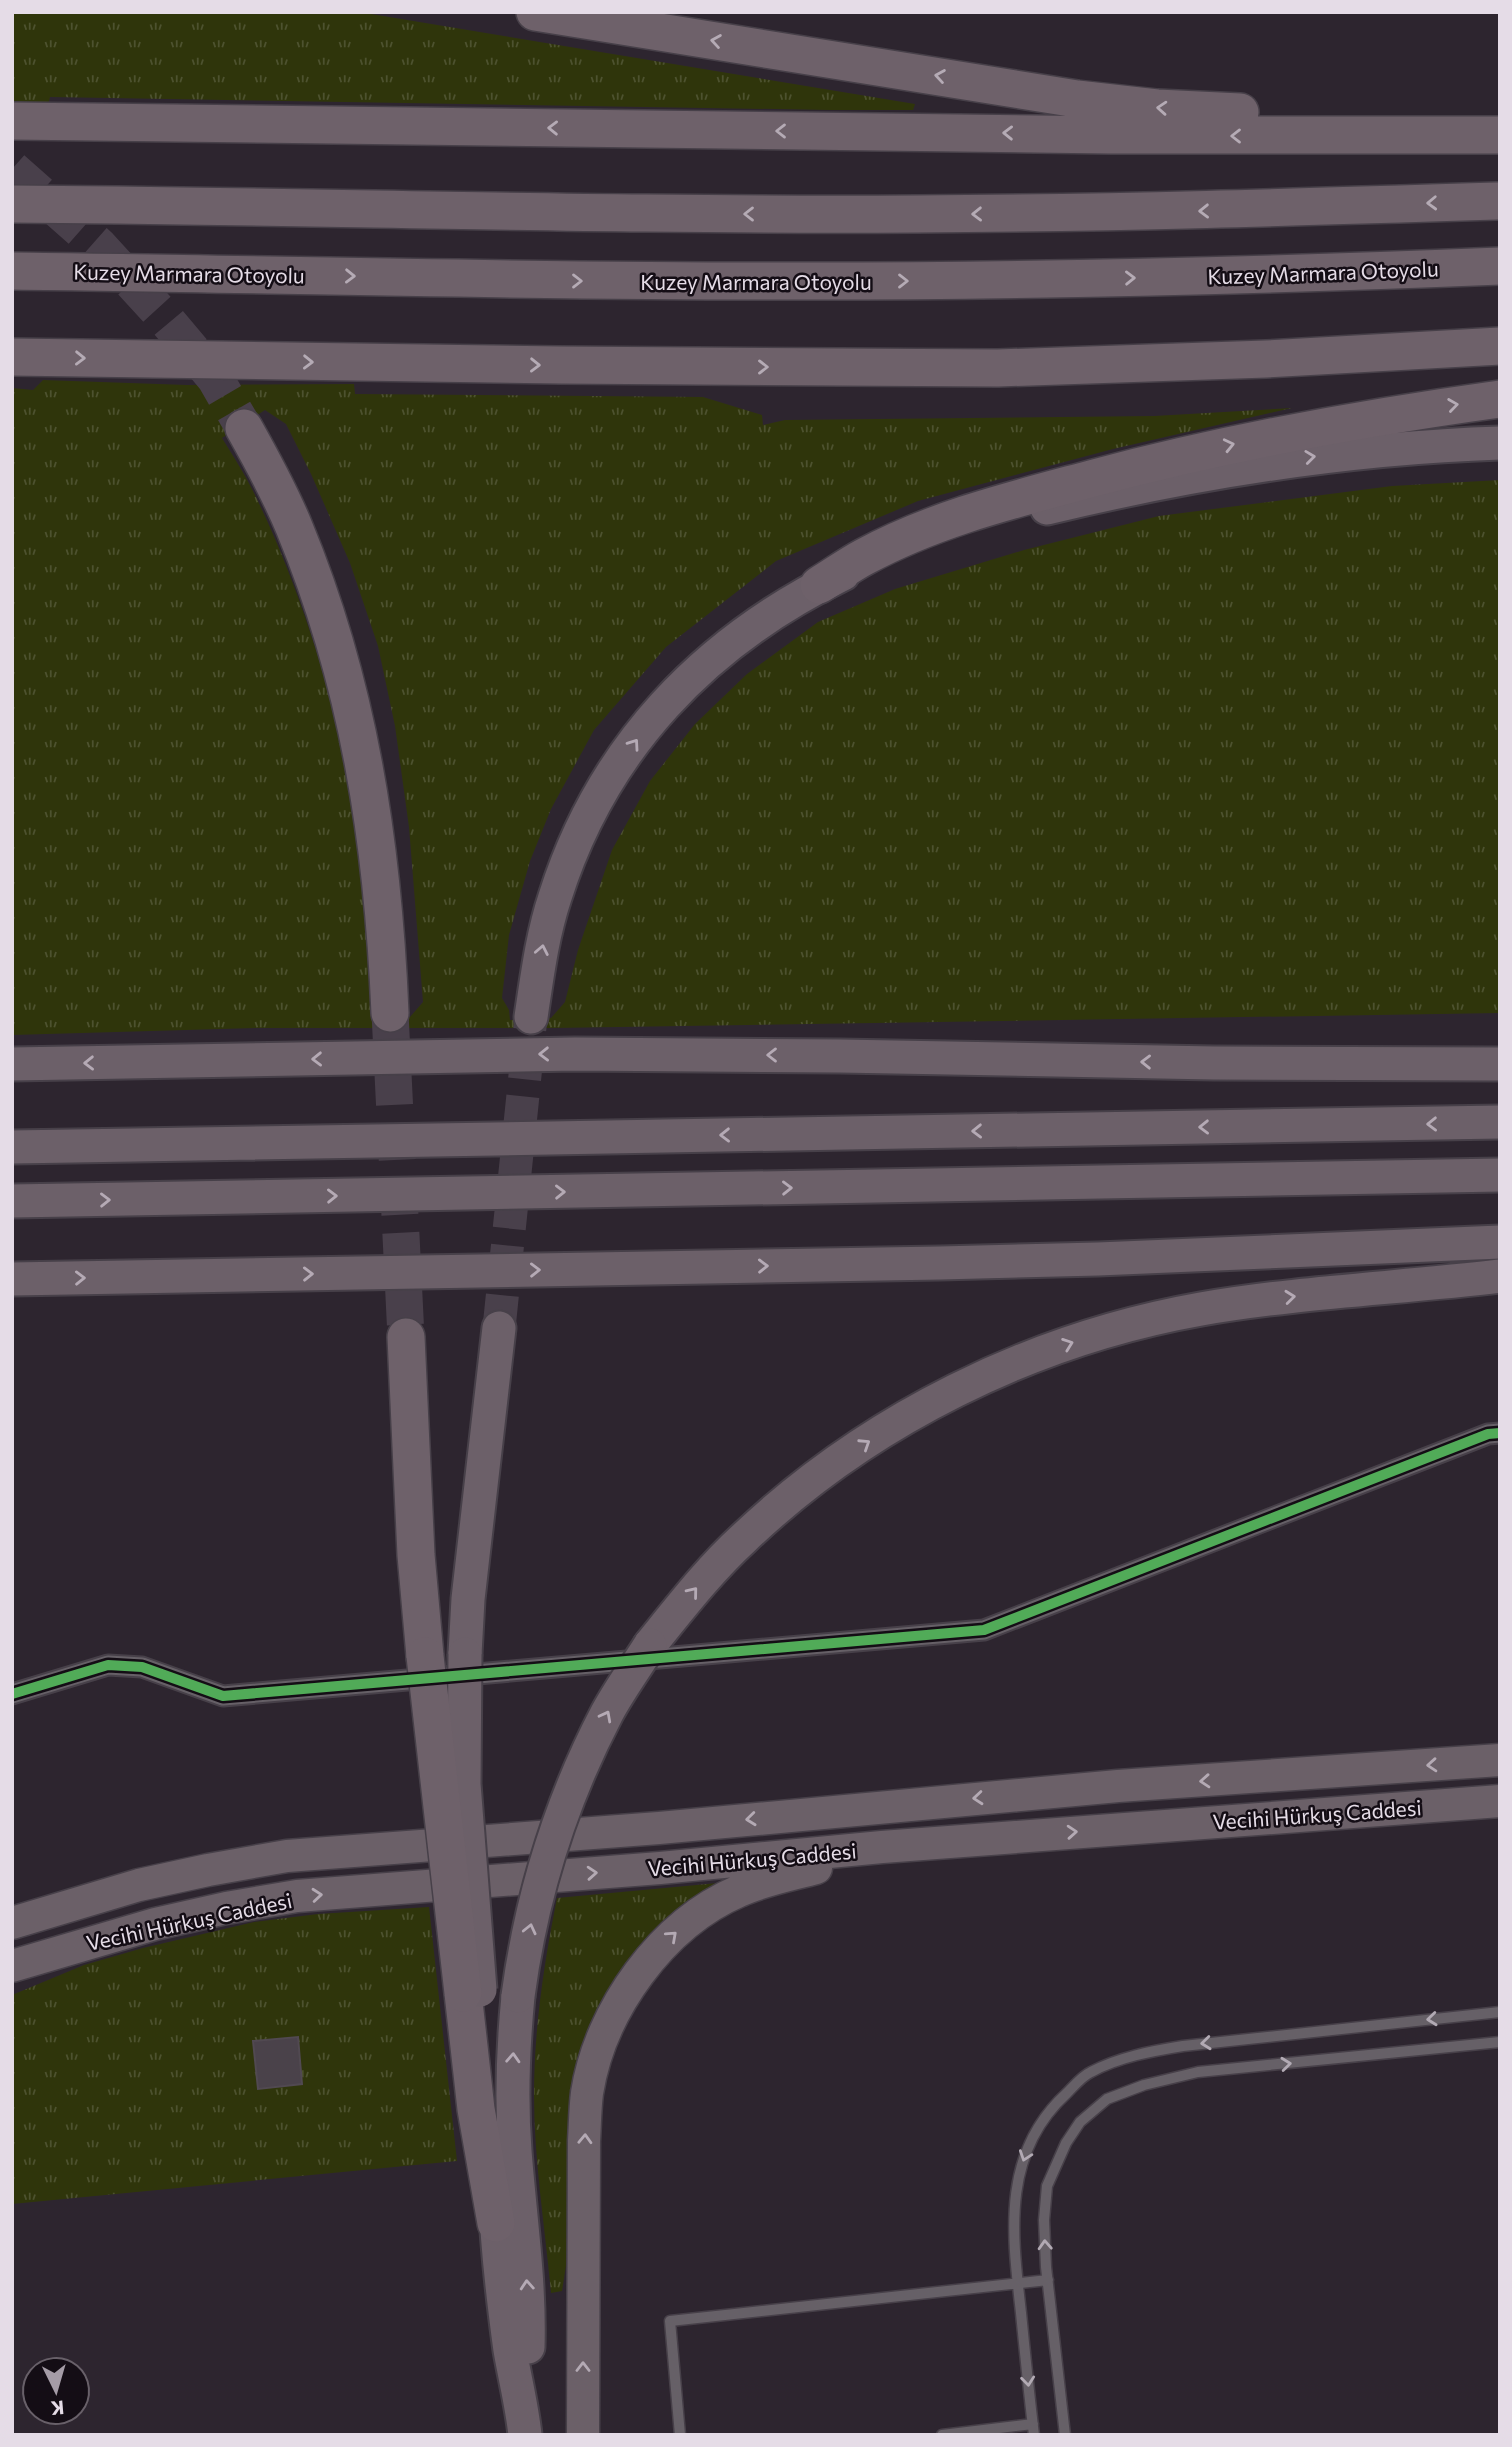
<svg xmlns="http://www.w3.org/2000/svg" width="1512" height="2447" viewBox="0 0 1512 2447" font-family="Commissioner,sans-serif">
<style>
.grass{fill:url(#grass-tufts);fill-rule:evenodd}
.building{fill:#4a424a;stroke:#514951;stroke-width:2}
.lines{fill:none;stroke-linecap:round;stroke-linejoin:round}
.trunk-tunnel{stroke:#49404b;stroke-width:33;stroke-dasharray:33 17;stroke-linecap:butt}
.motorway-tunnel{stroke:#49404b;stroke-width:37;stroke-dasharray:37 18;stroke-linecap:butt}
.service-casing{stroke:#474049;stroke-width:13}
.minor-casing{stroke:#474049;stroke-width:23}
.primary-casing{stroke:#474049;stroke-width:35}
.trunk-casing{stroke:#474049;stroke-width:37}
.motorway-casing{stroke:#474049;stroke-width:40}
.service{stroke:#666067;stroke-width:10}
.minor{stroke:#666067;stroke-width:19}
.primary{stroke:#6b6068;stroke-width:32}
.trunk{stroke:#6c6069;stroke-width:33}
.motorway{stroke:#6e616a;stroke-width:37}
.trunk-bridge-casing{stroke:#474049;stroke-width:37;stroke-linecap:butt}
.motorway-bridge-casing{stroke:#474049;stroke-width:40;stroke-linecap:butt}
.trunk-bridge{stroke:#6c6069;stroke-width:33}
.motorway-bridge{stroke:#6e616a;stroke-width:37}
.cycleway-casing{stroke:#140d15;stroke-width:15}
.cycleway{stroke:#51ab58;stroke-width:10}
.oneway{stroke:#b5abb5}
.oneway2{stroke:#b5aab5}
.oneway3{stroke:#b4aab4}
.oneway4{stroke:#b2aab4}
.labels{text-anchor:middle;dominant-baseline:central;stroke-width:5;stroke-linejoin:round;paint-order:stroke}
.street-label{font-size:21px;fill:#e5dce7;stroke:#140d15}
</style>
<defs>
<pattern id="grass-tufts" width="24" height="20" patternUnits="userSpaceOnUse" patternTransform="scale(1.75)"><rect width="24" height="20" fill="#2f350b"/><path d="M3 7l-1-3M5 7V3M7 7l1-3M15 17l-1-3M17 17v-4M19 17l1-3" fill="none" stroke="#4d522f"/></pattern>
</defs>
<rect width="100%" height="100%" fill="#2d252f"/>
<!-- grass -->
<path class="grass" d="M 12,12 L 359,12 L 915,104 L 913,110 L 830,110 L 50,97 L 48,105 L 12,104 Z
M 43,380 L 187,385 L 354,384 L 355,394 L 703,397 L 762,415 L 763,425 L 785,420 L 1154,416 L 1292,408 L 1113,449 L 918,501 L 776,561 L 666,647 L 594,730 L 551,809 L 530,861 L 509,935 L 502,998 L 509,1010 L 510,1020 L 551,1018 L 565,1002 L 578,950 L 612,850 L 650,781 L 695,724 L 747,674 L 818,622 L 895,589 L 1024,550 L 1159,516 L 1392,486 L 1500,480 L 1500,1013 L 554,1028 L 255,1028 L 12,1035 L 12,388 L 33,390 ZM 265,410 L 286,424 L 311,474 L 350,563 L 378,646 L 395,726 L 409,827 L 423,1002 L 410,1017 L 381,1016 C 374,955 369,892 359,831 C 340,717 305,597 254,493 C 245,474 233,456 222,438 Z
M 718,1883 L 720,1885 L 631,1964 L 574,2215 L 562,2291 L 551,2293 C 545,2227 534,2161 534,2095 C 534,2029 544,1963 557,1898 Z
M 429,1907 L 457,2161 L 12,2204 L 12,1995 L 84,1965 L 143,1948 L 254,1922 L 318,1914 Z"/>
<!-- building -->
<path class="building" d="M 298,2037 L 302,2084 L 258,2089 L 253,2041 Z"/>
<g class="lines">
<!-- trunk-tunnel -->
<path class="trunk-tunnel" d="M 499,1328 L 531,1017"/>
<!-- motorway-tunnel -->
<path class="motorway-tunnel" d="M 12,169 L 98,245 L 163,316 L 215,378 L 244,428
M 390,1013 L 406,1337"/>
<!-- service casing -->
<g class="service-casing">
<path id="service" d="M 680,2435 L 670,2321 L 1048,2280
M 942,2435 L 1033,2424
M 1034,2435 C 1029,2394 1025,2353 1021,2313 C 1012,2233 1001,2153 1067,2093 C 1074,2086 1082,2076 1091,2072 C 1119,2057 1152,2051 1183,2046 L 1500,2012
M 1065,2435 L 1046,2267 L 1044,2220 L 1047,2186 L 1066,2143 L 1080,2122 L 1107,2099 L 1144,2085 L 1198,2072 L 1500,2042"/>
</g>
<!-- minor casing -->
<g class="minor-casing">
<path id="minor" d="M 12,1694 L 108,1665 L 142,1667 L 223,1696 L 984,1630 L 1488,1434 L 1500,1433"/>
</g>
<!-- primary casing -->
<g class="primary-casing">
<path id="primary" d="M 12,1923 L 139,1885 L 208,1870 L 287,1856 L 659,1828 L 1118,1786 L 1500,1760
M 12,1966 L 155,1924 L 226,1908 L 297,1896 L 660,1868 L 882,1847 L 1500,1801
M 583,2435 L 584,2141 C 585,2125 585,2109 587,2093 C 600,2010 662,1924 739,1891 C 763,1880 790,1875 816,1868"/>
</g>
<!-- trunk casing -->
<g class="trunk-casing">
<path id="trunk" d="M 1047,508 C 1196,472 1346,448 1500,443
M 531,1017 C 537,977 542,936 555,897 C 602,748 704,642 843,574
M 12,1064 L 575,1054 L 840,1056 L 1214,1063 L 1500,1064
M 12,1147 L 1500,1122
M 12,1201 L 1500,1175
M 12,1279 L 940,1263 L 1098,1259 L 1500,1242
M 650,1645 C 680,1608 709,1570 744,1538 C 868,1420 1032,1339 1201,1309 C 1299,1292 1400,1288 1500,1276
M 465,1654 L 468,1599 L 499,1328
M 518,1996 C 513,2048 511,2099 515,2151 C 520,2216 530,2281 528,2347
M 495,2195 C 497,2247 503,2299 510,2350 C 515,2379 522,2406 525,2435"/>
</g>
<!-- motorway casing -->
<g class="motorway-casing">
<path id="motorway" d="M 535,12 L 1077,99 L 1157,108 L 1240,112
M 12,121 L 1111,135 L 1500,135
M 12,204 C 314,206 615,216 917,214 C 1111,213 1305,207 1500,201
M 12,271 C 261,274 511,281 760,281 C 1007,282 1253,276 1500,266
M 12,357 L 560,365 L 998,368 L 1266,359 L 1500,346
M 244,428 C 262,460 280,493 294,527 C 359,684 383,844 390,1013
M 819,585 C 834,576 849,565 864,557 C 936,518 1016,499 1094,478 C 1229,442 1362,418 1500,399
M 406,1337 L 416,1555 L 425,1656
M 463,1993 L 476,2109 L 496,2223"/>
</g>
<!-- service -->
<use href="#service" class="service"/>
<!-- minor -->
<use href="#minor" class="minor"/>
<!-- primary -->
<use href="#primary" class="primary"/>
<!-- trunk -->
<use href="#trunk" class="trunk"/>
<!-- motorway -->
<use href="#motorway" class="motorway"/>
<!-- trunk-bridge casing -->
<g class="trunk-bridge-casing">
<path id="trunk-bridge" d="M 465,1654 L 464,1784 L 480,1990
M 518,1996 C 531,1898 561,1801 607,1713 C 620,1689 636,1667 650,1645"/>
</g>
<!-- motorway-bridge casing -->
<g class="motorway-bridge-casing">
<path id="motorway-bridge" d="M 425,1656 L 463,1993"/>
</g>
<!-- trunk-bridge -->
<use href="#trunk-bridge" class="trunk-bridge"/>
<!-- motorway-bridge -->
<use href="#motorway-bridge" class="motorway-bridge"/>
<!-- cycleway casing -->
<g class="cycleway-casing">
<path id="cycleway" d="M 12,1694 L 108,1665 L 142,1667 L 223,1696 L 984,1630 L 1488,1434 L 1500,1433"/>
</g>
<!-- cycleway -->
<use href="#cycleway" class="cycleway"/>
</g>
<!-- one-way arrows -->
<defs><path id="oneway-chevron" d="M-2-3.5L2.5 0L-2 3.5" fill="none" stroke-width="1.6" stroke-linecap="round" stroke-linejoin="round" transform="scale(1.75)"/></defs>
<g class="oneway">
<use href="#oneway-chevron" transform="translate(716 41) rotate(-171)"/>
<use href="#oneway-chevron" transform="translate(940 76) rotate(-171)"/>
<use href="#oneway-chevron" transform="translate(1162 108) rotate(-176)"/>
<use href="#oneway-chevron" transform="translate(553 128) rotate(-179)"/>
<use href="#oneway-chevron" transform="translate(781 131) rotate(-180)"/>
<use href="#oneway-chevron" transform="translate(1008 133) rotate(-179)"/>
<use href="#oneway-chevron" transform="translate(1236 136) rotate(-180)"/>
<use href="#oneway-chevron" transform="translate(1432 203) rotate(178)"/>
<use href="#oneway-chevron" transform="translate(1204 211) rotate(179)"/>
<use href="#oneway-chevron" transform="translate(749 214) rotate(-180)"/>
<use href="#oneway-chevron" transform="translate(977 214) rotate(179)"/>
<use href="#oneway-chevron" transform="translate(350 276) rotate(1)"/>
<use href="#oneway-chevron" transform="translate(1130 278) rotate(-1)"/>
<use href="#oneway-chevron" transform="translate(577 281)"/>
<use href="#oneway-chevron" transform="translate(903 281)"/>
<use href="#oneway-chevron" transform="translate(80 358) rotate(1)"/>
<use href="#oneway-chevron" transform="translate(308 362) rotate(1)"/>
<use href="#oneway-chevron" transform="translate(535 365) rotate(1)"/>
<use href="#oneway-chevron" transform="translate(763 367)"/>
<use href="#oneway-chevron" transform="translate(1453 405) rotate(-8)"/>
<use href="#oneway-chevron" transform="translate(1229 445) rotate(-13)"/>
</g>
<g class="oneway2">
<use href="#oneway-chevron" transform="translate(1310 457) rotate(-7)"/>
<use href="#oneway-chevron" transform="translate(634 744) rotate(-55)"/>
<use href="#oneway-chevron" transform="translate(542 950) rotate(-79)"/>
<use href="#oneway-chevron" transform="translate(544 1054) rotate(179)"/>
<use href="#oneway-chevron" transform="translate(772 1055) rotate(-180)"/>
<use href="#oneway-chevron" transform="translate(317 1059) rotate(179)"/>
<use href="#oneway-chevron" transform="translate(1146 1062) rotate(-179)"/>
<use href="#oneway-chevron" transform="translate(89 1063) rotate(179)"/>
<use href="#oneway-chevron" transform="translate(1432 1124) rotate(179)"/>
<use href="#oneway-chevron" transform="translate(1204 1127) rotate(179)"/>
<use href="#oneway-chevron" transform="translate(977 1131) rotate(179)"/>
<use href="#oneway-chevron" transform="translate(725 1135) rotate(179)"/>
<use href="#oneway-chevron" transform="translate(787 1188) rotate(-1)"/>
<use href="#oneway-chevron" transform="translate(560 1192) rotate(-1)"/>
<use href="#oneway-chevron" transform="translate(332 1196) rotate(-1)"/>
<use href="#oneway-chevron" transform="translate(105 1200) rotate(-1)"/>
<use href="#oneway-chevron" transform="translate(763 1266) rotate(-1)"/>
<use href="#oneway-chevron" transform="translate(535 1270) rotate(-1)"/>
<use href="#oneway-chevron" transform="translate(308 1274) rotate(-1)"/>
<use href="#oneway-chevron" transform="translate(80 1278) rotate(-1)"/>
<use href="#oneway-chevron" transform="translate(1290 1297) rotate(-6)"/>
<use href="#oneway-chevron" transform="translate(1068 1344) rotate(-20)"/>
<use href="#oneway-chevron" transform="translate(865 1444) rotate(-33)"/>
<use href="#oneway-chevron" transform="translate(693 1592) rotate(-51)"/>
<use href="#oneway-chevron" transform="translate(606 1716) rotate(-62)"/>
<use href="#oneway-chevron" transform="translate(530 1929) rotate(-77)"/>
<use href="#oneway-chevron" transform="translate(513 2058) rotate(-87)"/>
<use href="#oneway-chevron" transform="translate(527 2285) rotate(-94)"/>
</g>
<g class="oneway3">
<use href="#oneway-chevron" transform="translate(1432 1765) rotate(176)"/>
<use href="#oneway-chevron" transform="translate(1205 1781) rotate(176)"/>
<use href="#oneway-chevron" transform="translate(978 1798) rotate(175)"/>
<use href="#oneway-chevron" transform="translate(751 1819) rotate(174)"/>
<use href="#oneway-chevron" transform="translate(1072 1832) rotate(-4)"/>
<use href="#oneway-chevron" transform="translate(592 1873) rotate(-4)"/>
<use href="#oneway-chevron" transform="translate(317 1895) rotate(-5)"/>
<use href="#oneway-chevron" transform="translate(672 1936) rotate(-42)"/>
<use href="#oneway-chevron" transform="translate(585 2139) rotate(-88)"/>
<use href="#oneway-chevron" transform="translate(583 2367) rotate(-90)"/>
</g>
<g class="oneway4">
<use href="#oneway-chevron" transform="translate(1432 2019) rotate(174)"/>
<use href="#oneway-chevron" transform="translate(1206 2043) rotate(174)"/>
<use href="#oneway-chevron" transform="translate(1286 2064) rotate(-6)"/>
<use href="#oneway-chevron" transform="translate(1025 2156) rotate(109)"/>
<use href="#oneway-chevron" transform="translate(1045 2245) rotate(-93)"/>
<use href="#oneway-chevron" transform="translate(1028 2381) rotate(84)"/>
</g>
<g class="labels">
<!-- street labels -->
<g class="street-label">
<text transform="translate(1323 272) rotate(-2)">Kuzey Marmara Otoyolu</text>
<text transform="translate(189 273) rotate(1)">Kuzey Marmara Otoyolu</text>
<text x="756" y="281">Kuzey Marmara Otoyolu</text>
<text transform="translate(1317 1814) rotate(-4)">Vecihi Hürkuş Caddesi</text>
<text transform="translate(752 1859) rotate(-5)">Vecihi Hürkuş Caddesi</text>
<text transform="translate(189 1921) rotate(-12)">Vecihi Hürkuş Caddesi</text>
</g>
</g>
<!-- border -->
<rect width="1512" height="2447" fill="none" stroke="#e5dce7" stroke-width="28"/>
<!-- north arrow -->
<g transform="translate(56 2391) rotate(175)"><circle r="33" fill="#140d15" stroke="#686069" stroke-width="2"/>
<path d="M0-5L12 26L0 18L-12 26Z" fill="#a59ca7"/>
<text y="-10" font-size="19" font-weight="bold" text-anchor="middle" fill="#e5dce7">K</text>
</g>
</svg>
